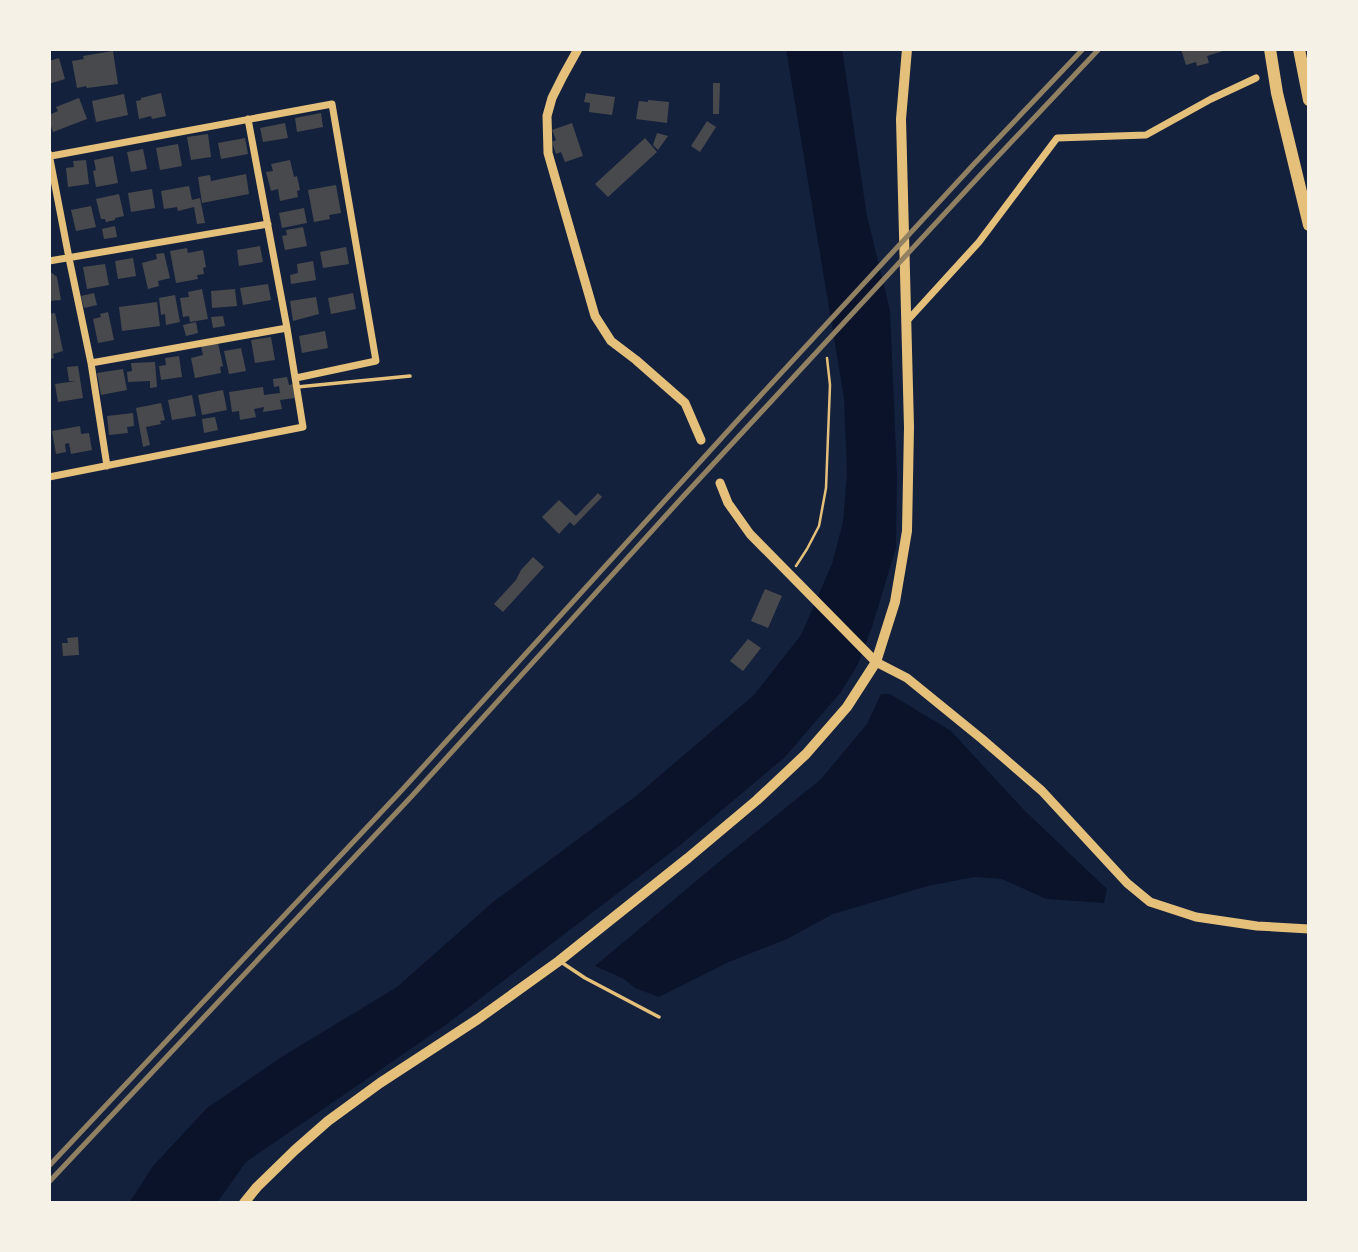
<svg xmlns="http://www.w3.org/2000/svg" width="1358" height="1252" viewBox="0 0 1358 1252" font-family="Helvetica,sans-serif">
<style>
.water{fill:#0b132b}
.building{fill:#48494c}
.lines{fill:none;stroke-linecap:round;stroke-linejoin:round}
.path{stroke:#e5c07b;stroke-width:2.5}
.service{stroke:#e5c07b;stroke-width:3.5}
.minor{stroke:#e5c07b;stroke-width:7}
.tertiary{stroke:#e5c07b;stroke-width:9}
.secondary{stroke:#e5c07b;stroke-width:10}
.motorway{stroke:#e5c07b;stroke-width:12}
.rail{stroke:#918062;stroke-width:5}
</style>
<rect width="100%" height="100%" fill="#14213d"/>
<!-- water -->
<path class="water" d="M 786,49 L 842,49 L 867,216 L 890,310 L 897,475 L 896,548 L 872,627 L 858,664 L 841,692 L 785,757 L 678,847 L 447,1024 L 246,1162 L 217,1203 L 129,1203 L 153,1166 L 207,1108 L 283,1056 L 397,987 L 493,902 L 636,796 L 754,695 L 801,635 L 832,564 L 843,522 L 847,475 L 844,398 Z
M 881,694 L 890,694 L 951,731 L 1025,811 L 1107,889 L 1104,903 L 1046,899 L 1002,879 L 974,877 L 928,886 L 833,914 L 787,939 L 729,962 L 659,997 L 635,988 L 624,979 L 595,966 L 720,861 L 821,779 L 867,724 Z"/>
<!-- building -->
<path class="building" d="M 1181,49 L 1223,49 L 1223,51 L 1207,56 L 1209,63 L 1197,66 L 1196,62 L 1186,65 Z
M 113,51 L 118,84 L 87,88 L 86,86 L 77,88 L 72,61 L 84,59 L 83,56 Z
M 59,58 L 65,79 L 49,84 L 49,61 Z
M 713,83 L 720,83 L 719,114 L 713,114 Z
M 161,93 L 166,116 L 152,119 L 151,116 L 139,119 L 136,101 L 141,100 L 141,98 Z
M 586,93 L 615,97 L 612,115 L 589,112 L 590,103 L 584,102 Z
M 124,94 L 128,115 L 96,122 L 92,101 Z
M 79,98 L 87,119 L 53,132 L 49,121 L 49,115 L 58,111 L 56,107 Z
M 648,100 L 669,102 L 667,123 L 636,119 L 639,101 L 648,102 Z
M 321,113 L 323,127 L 297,132 L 295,118 Z
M 707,121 L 716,127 L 700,152 L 691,146 Z
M 285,123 L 288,138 L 263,142 L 260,128 Z
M 572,123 L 583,156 L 565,162 L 561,152 L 556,154 L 552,142 L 556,140 L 552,130 Z
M 657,133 L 668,136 L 658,150 L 653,145 Z
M 208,134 L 211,157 L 191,160 L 187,137 Z
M 245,138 L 248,154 L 221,159 L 218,143 Z
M 645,138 L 657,152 L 608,197 L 595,184 Z
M 178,144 L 182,166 L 160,170 L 156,148 Z
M 143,149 L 147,169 L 131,172 L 127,152 Z
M 113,156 L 118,183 L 96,187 L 93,171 L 96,170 L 94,160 Z
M 86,160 L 89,184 L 68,187 L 66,168 L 74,167 L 73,161 Z
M 290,160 L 294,177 L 297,176 L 300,190 L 297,191 L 298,197 L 280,201 L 278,189 L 271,191 L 266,172 L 273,171 L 271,164 Z
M 246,174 L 249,194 L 202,203 L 198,177 L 210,175 L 211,181 Z
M 336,185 L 341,213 L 329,215 L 330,219 L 314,222 L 308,190 Z
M 189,186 L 192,200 L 200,198 L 205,223 L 197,224 L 194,207 L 178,211 L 177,207 L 164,209 L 161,191 Z
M 152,189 L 155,208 L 131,212 L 128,193 Z
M 119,194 L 124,216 L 115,218 L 115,220 L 106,222 L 105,219 L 101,219 L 96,199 Z
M 91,206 L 96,227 L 76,231 L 71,210 Z
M 304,208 L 307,223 L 282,228 L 279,213 Z
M 115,226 L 117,237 L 104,239 L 102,229 Z
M 303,227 L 307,246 L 285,250 L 282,236 L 287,235 L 286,230 Z
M 260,246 L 263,262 L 239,266 L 237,250 Z
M 346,247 L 349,264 L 323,268 L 320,252 Z
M 187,248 L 188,253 L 203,250 L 206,267 L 203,268 L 204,274 L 197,275 L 198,279 L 176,283 L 170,251 Z
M 164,253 L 170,278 L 158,281 L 159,286 L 148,289 L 142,263 L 157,259 L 156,254 Z
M 133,258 L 136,276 L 118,279 L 115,261 Z
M 313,261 L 316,280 L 291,284 L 290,275 L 298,273 L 297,264 Z
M 105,264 L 109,285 L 87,289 L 83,267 Z
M 49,273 L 52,273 L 57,277 L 61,300 L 49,301 Z
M 268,284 L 271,300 L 243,305 L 240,288 Z
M 202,289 L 208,319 L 190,322 L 189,316 L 183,317 L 180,298 L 189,297 L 188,292 Z
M 235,289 L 237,306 L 212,308 L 211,291 Z
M 94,293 L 97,305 L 84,308 L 81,296 Z
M 353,293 L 356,309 L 331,314 L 328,298 Z
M 175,295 L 180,322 L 166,325 L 165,314 L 161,315 L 159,298 Z
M 316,297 L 319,314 L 293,321 L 290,301 Z
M 157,302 L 160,326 L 122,331 L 119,307 Z
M 108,312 L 114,340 L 98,343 L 93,319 L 101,317 L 100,314 Z
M 55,313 L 63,351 L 53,354 L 54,358 L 49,359 L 49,314 Z
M 223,316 L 225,326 L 213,328 L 211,317 Z
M 196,322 L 198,333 L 186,336 L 183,325 Z
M 325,331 L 328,348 L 302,353 L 299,336 Z
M 271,337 L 275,360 L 255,363 L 251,340 Z
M 218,343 L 223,366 L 220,367 L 221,373 L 195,378 L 191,358 L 203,355 L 201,346 Z
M 241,348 L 246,371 L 229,374 L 224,351 Z
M 179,356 L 182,377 L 161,380 L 159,366 L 166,365 L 165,358 Z
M 155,362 L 157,387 L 150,388 L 150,381 L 128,382 L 127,372 L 132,371 L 131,363 Z
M 78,366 L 83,398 L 58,402 L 55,384 L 76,381 L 69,381 L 67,367 Z
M 123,369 L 127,390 L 101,395 L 97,373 Z
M 287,377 L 289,385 L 293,384 L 295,398 L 280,400 L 282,409 L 263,412 L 264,407 L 254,409 L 256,417 L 240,420 L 239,411 L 232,412 L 229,392 L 263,387 L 264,395 L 280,393 L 279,386 L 274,387 L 273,379 Z
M 223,390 L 227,410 L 202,415 L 198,395 Z
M 192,395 L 196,416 L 172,420 L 168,400 Z
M 161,403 L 165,420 L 160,421 L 161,424 L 146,427 L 150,445 L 143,447 L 136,408 Z
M 133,413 L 134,426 L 127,427 L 128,433 L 109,435 L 107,416 Z
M 215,417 L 218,430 L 204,433 L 202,419 Z
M 80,426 L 81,434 L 89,433 L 92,450 L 71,454 L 69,443 L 65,444 L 66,452 L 56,454 L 52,431 Z
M 598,493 L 602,497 L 574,526 L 570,522 L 559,534 L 542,517 L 559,500 L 576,516 Z
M 533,557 L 544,567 L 503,612 L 494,604 L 516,580 L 521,570 Z
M 765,589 L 782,596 L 768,628 L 751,621 Z
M 78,637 L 79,655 L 63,656 L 62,643 L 68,643 L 67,638 Z
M 748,639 L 761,648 L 743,671 L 730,661 Z"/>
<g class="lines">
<!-- path -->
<path class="path" d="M 796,566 L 807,549 L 819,526 L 826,488 L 830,385 L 827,358"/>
<!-- service -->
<path class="service" d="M 297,387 L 410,376
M 561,962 L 585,978 L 659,1017"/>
<!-- minor -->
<path class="minor" d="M 49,154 L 69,258 L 91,363 L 107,466
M 51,156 L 332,104 L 376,361 L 296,378
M 49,261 L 268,224
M 907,321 L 979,242 L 1057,138 L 1146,135 L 1211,99 L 1256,78
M 91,363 L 287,328
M 49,477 L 303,427 L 287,328 L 248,119"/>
<!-- tertiary -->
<path class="tertiary" d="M 578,49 L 563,76 L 552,98 L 547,116 L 548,153 L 595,316 L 611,341 L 636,360 L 685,403 L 701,440
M 720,483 L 728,503 L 750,534 L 876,662 L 907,678 L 982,739 L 1042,791 L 1127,883 L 1150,902 L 1196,917 L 1257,926 L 1309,929"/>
<!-- secondary -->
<path class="secondary" d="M 244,1203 L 257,1187 L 295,1150 L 328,1121 L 380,1083 L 478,1019 L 559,961 L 688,858 L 757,800 L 806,754 L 847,707 L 876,662 L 895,602 L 907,531 L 909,427 L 901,119 L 907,49"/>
<!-- motorway -->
<path class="motorway" d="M 1270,49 L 1277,93 L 1309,225
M 1299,49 L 1309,100"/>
<!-- rail -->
<path class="rail" d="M 49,1166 L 402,790 L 737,421 L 974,164 L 1083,49
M 49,1182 L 411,797 L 679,501 L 984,171 L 1099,49"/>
</g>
<!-- border -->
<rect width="1358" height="1252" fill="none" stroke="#f6f1e7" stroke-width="102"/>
</svg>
